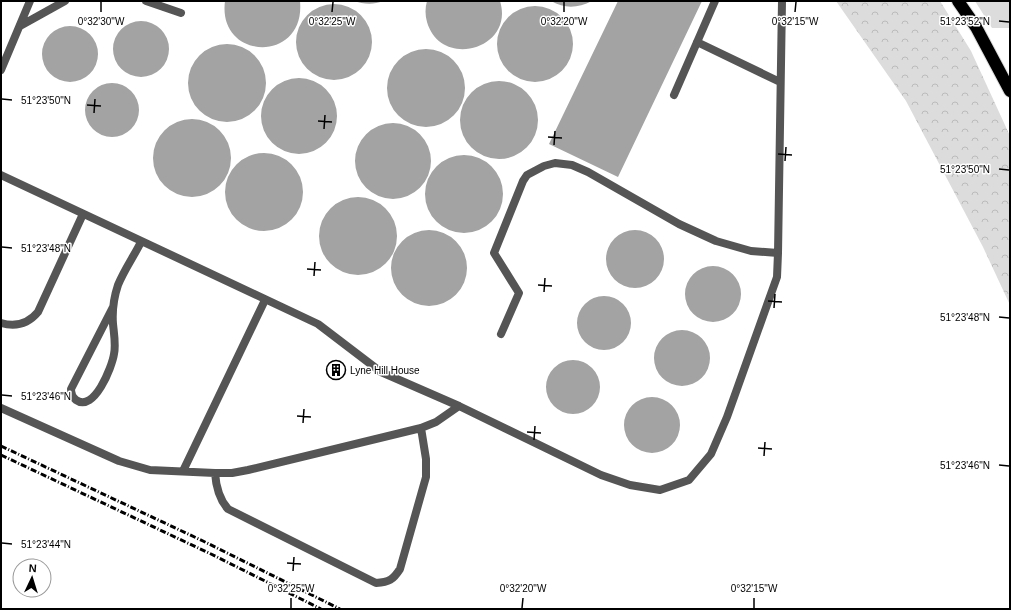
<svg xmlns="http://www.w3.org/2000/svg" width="1011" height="610" viewBox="0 0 1011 610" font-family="Arial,sans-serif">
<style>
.green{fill:#dcdcdc}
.forest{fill:url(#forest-crowns)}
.water{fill:#a3a3a3}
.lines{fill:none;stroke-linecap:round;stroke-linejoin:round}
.highway-casing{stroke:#dbdbdb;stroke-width:14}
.lane{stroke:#555;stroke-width:8}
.highway{stroke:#000;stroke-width:12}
.rail{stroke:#000;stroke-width:3;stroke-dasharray:6 2 1 2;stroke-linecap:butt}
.ticks{fill:none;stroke:#000;stroke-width:1.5}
.labels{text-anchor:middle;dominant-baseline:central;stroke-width:3;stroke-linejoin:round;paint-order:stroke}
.poi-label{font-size:10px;fill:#000;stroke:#fff;text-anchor:start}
.ticks-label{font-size:10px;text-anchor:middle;fill:#000;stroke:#fff;stroke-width:3;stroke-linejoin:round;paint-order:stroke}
</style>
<defs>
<pattern id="forest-crowns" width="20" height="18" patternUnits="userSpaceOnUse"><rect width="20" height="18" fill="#dcdcdc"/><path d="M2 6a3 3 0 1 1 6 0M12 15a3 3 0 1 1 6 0" fill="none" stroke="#bbb"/></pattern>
</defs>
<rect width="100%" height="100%" fill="#fff"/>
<!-- green -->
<path class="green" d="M 975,1 L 1010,1 L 1010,28 L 992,28 Z"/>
<!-- forest -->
<path class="forest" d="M 836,1 L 940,1 L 971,51 L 1010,136 L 1010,305 L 983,247 L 906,101 Z"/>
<!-- water -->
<path class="water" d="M 225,1 L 300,1 C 306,64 217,61 225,1 Z
M 353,1 L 383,1 C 373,5 364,4 353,1 Z
M 427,1 L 500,1 C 515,49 441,70 427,22 C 425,15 425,8 427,1 Z
M 551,1 L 592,1 C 578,8 565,9 551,1 Z
M 618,1 L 702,1 L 618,177 L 549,144 Z
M296 42a38 38 0 1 1 76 0a38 38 0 1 1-76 0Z
M497 44a38 38 0 1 1 76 0a38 38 0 1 1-76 0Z
M113 49a28 28 0 1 1 56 0a28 28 0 1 1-56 0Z
M42 54a28 28 0 1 1 56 0a28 28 0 1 1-56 0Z
M188 83a39 39 0 1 1 78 0a39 39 0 1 1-78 0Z
M387 88a39 39 0 1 1 78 0a39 39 0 1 1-78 0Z
M261 116a38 38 0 1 1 76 0a38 38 0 1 1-76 0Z
M460 120a39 39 0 1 1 78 0a39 39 0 1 1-78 0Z
M85 110a27 27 0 1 1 54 0a27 27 0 1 1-54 0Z
M153 158a39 39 0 1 1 78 0a39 39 0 1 1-78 0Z
M355 161a38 38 0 1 1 76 0a38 38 0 1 1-76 0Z
M225 192a39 39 0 1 1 78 0a39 39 0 1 1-78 0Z
M425 194a39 39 0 1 1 78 0a39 39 0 1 1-78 0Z
M319 236a39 39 0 1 1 78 0a39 39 0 1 1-78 0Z
M391 268a38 38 0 1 1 76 0a38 38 0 1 1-76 0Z
M606 259a29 29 0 1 1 58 0a29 29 0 1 1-58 0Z
M685 294a28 28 0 1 1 56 0a28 28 0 1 1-56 0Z
M577 323a27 27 0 1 1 54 0a27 27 0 1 1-54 0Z
M654 358a28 28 0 1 1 56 0a28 28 0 1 1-56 0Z
M546 387a27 27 0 1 1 54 0a27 27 0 1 1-54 0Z
M624 425a28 28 0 1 1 56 0a28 28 0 1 1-56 0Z"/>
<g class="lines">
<!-- highway casing -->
<g class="highway-casing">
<path id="highway" d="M 958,1 L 976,27 L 1010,91"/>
</g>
<!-- lane -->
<path class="lane" d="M 146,1 L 181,13
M 20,26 L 65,1
M 697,42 L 780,82
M 1,70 L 30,1
M 674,95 L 715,1
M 1,175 L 318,324 L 381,372 L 459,406 L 601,475 L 630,485 L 660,490 L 689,480 L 711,454 L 727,417 L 777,277 L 778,253 L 782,1
M 113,307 L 71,389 C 71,393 72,397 76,400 C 94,413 112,367 114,354 C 116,345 114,334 113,324 C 112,311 114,297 118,285 C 124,270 134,256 141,242
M 1,323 C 15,327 28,324 38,312 L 83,214
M 501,334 L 519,293 L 494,253 L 523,181 L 527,175 L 544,166 L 555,163 L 572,165 L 588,172 L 679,224 L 716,241 L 751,251 L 778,253
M 1,408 L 119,461 L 150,470 L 215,473 L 232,473 L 248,470 L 421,428 L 436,422 L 459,406
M 183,471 L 265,300
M 215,473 C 216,487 219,499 228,509 L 376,583 C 389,582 393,580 400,569 L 426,477 L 426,459 L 421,428"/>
<!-- highway -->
<use href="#highway" class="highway"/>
<!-- rail -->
<path class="rail" d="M 1,446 L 203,541 L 340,609
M 1,455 L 211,554 L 321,609"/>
</g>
<!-- ticks -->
<path class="ticks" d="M 101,12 L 101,2M 332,12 L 333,2M 564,12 L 564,2M 795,12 L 796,2M 999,21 L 1009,22M 2,99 L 12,100M 87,105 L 101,106M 94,113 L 95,99M 318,121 L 332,122M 324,129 L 325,115M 548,137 L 562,138M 554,145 L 555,131M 778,154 L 792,155M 785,161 L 786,147M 999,169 L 1009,170M 2,247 L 12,248M 307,269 L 321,270M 314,276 L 315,262M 538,285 L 552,286M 544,292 L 545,278M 768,301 L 782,302M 774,308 L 775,294M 999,317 L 1009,318M 2,395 L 12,396M 297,416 L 311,417M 303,423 L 304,409M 527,432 L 541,433M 534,440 L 535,426M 758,448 L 772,449M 764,456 L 765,442M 999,465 L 1009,466M 2,543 L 12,544M 287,563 L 301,564M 293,571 L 294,557M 291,608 L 291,598M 522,608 L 523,598M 754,608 L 754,598"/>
<!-- icons -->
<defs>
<g id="building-ring" transform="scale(1)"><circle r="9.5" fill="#fff" stroke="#000" stroke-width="1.5"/><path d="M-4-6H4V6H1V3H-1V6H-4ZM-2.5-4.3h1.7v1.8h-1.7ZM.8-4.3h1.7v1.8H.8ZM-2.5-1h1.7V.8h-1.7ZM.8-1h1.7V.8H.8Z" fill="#000"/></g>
</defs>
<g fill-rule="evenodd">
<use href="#building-ring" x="336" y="370"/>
</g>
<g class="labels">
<!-- poi labels -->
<g class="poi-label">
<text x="350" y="370">Lyne Hill House</text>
</g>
</g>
<g class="ticks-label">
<text x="965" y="25">51°23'52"N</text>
<text x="101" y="25">0°32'30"W</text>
<text x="332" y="25">0°32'25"W</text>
<text x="564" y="25">0°32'20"W</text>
<text x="795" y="25">0°32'15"W</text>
<text x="46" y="104">51°23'50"N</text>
<text x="965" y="173">51°23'50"N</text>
<text x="46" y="252">51°23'48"N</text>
<text x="965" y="321">51°23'48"N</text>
<text x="46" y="400">51°23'46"N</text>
<text x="965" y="469">51°23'46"N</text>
<text x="46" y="548">51°23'44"N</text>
<text x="291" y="592">0°32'25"W</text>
<text x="523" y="592">0°32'20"W</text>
<text x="754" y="592">0°32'15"W</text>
</g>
<!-- border -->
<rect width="1011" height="610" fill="none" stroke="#000000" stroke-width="4"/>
<!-- north arrow -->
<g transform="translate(32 578) rotate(4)"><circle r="19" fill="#ffffff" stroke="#999999"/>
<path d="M0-3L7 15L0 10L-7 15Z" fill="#000000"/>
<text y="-6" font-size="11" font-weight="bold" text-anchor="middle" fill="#000000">N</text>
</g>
</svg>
